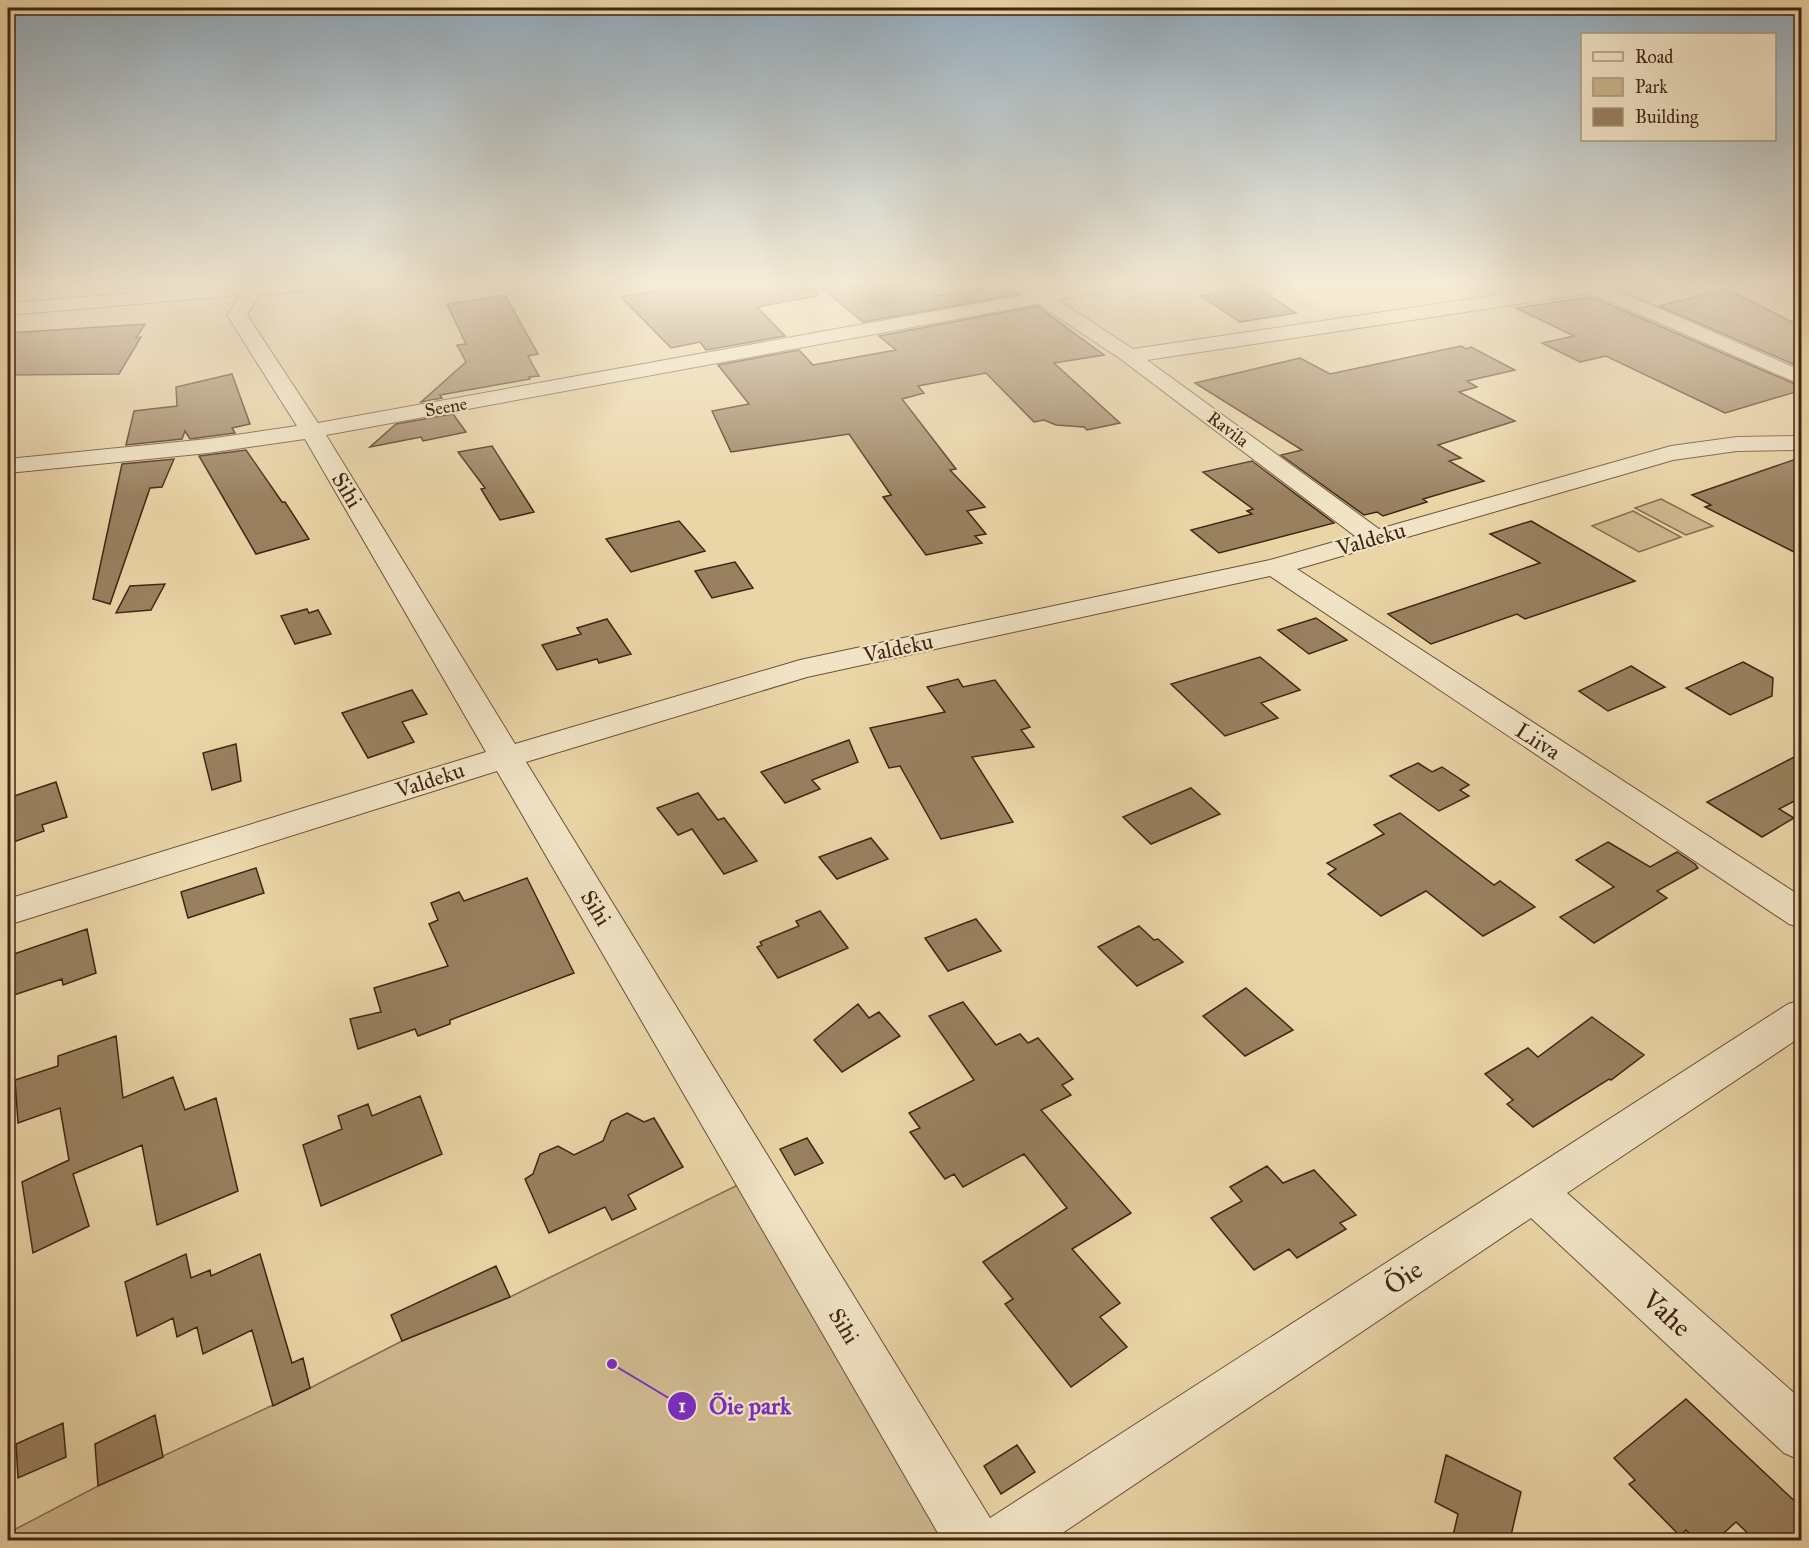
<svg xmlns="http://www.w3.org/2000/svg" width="1809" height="1548" viewBox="0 0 1809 1548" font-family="'IM FELL Great Primer',serif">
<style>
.green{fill:#cdb78e;stroke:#876e50;stroke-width:1.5}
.building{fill:#998160;stroke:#412513;stroke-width:1.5}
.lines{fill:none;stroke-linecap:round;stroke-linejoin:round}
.minor-casing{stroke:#6b5138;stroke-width:2}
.minor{fill:#f1e4c6;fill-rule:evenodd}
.labels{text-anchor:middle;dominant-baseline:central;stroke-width:4.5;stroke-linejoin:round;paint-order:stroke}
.far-street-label{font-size:18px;fill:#412513;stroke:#f1e4c6}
.street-label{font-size:22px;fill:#412513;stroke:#f1e4c6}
.near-street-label{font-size:27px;fill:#412513;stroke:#f1e4c6}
.leader{fill:none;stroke:#7b2cbf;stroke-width:2}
.callout-dot{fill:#7b2cbf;stroke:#f1e4c6;stroke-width:2}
.mark-label{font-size:18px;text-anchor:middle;font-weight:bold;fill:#fff}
.callout-label{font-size:24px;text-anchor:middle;font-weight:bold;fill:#7b2cbf;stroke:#f1e4c6;stroke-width:4.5;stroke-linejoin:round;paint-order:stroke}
</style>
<rect width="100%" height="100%" fill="#ead5a7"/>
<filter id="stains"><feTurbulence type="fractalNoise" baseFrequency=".00333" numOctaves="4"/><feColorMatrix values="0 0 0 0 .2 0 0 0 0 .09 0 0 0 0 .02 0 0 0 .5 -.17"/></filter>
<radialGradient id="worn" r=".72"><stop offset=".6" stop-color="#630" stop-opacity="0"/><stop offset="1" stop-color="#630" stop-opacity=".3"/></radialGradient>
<!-- green -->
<path class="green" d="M 1661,499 L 1713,526 L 1686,535 L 1635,508 Z
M 1633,511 L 1681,537 L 1639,552 L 1592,526 Z
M 756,1176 L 972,1540 L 8,1540 L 8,1533 L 98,1486 L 310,1388 L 402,1341 L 510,1297 Z"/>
<!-- building -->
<path class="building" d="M 667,282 L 933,282 L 934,296 L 1006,284 L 1019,294 L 863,322 L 816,283 L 817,296 L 757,307 L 785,336 L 706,350 L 700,342 L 671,348 L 621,297 L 672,288 Z
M 1253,285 L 1296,313 L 1240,322 L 1201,296 Z
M 1727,289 L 1802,327 L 1802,368 L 1659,306 Z
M 505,295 L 538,354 L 528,356 L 539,376 L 529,377 L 530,379 L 440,395 L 442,398 L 421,402 L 466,362 L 457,345 L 466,344 L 447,304 Z
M 1592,297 L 1802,387 L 1802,390 L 1725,413 L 1606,356 L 1580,362 L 1542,343 L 1574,336 L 1516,308 Z
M 1037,306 L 1104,355 L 1054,363 L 1120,423 L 1087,430 L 1084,427 L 1056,425 L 1044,420 L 1034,422 L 986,373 L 918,386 L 924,393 L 902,399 L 956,469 L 950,470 L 985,507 L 967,511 L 986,534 L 975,536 L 982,543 L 926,555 L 883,497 L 891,495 L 849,434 L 731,452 L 712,411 L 749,404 L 718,365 L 799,350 L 813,365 L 896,350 L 879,336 Z
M 145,324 L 136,338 L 141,337 L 119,374 L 8,375 L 8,333 Z
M 1461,346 L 1466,349 L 1471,347 L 1515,370 L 1467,381 L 1477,387 L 1459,392 L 1515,421 L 1438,445 L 1461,458 L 1449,461 L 1484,481 L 1423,499 L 1427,502 L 1383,516 L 1377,512 L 1364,515 L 1281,455 L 1302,450 L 1195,383 L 1300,358 L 1330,374 Z
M 232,374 L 250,424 L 232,428 L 235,433 L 190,439 L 185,431 L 182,439 L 126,445 L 134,411 L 177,406 L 176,387 Z
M 453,414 L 466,432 L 423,441 L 421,437 L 370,447 L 396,424 Z
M 492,446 L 534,512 L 500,520 L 481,489 L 485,488 L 458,452 Z
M 246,450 L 282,502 L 285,502 L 309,539 L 256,554 L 199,456 Z
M 1802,457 L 1802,556 L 1705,507 L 1711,505 L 1692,495 Z
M 174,459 L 162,487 L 150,488 L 110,604 L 93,599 L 122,464 Z
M 1252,461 L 1334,523 L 1219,553 L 1191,530 L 1252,514 L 1247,511 L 1253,509 L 1203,472 Z
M 679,521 L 705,551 L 631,572 L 606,539 Z
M 1531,521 L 1635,581 L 1525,619 L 1517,614 L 1431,644 L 1388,614 L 1540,563 L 1490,534 Z
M 735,562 L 753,588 L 712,598 L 695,571 Z
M 165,584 L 151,610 L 116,613 L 130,586 Z
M 307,609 L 309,613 L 318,610 L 331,634 L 295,644 L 281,616 Z
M 1316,618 L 1347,640 L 1309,654 L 1278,630 Z
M 607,619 L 631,654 L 599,663 L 597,659 L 557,670 L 542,645 L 581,634 L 577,628 Z
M 1260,657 L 1300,690 L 1261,703 L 1278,718 L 1225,736 L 1171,684 Z
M 1743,662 L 1773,678 L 1772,696 L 1730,715 L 1686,688 Z
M 1631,666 L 1665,687 L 1608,711 L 1579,691 Z
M 958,679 L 963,687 L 995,680 L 1030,727 L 1021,730 L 1034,747 L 972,757 L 1013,822 L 941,839 L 900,766 L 889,768 L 870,728 L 945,712 L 927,687 Z
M 412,690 L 427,714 L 402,722 L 414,742 L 368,758 L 342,713 Z
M 849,740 L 858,762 L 812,780 L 820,789 L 785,803 L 761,772 Z
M 236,744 L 241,781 L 212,790 L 203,753 Z
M 1802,753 L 1802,797 L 1779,809 L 1794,818 L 1762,837 L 1707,802 Z
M 1418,763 L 1432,772 L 1442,767 L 1469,785 L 1460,790 L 1469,796 L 1439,811 L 1390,776 Z
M 56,782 L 67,817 L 42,825 L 44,831 L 8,844 L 8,798 Z
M 1191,788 L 1220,814 L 1151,844 L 1123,817 Z
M 698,793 L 718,820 L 724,818 L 757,861 L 724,874 L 692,829 L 678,835 L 657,808 Z
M 1400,813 L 1494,885 L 1500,881 L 1535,907 L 1483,936 L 1426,891 L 1381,916 L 1328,874 L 1336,869 L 1327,863 L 1384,834 L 1374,825 Z
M 871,838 L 888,859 L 837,879 L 819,857 Z
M 1608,842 L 1650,867 L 1677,852 L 1695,864 L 1698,868 L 1657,891 L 1667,898 L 1594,943 L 1560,917 L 1614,887 L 1576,860 Z
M 256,868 L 264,893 L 188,918 L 181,892 Z
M 527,878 L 574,973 L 450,1020 L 450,1024 L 418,1036 L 415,1029 L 358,1049 L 350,1019 L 381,1012 L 374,988 L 448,966 L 429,924 L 438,920 L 431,903 L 459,892 L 464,901 Z
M 820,911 L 848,948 L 778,978 L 757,947 L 762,945 L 760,942 L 799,926 L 796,921 Z
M 976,919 L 1001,951 L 948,971 L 925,938 Z
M 1139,926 L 1154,940 L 1158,939 L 1183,962 L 1137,986 L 1098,947 Z
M 87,929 L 96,973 L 63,985 L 62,979 L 8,997 L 8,956 Z
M 1246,988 L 1293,1030 L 1245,1056 L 1203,1016 Z
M 963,1002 L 996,1045 L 1020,1034 L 1028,1043 L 1038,1038 L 1073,1079 L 1062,1085 L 1071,1095 L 1041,1110 L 1131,1213 L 1072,1249 L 1120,1303 L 1100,1317 L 1127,1347 L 1071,1387 L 1005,1304 L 1013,1299 L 983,1262 L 1067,1208 L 1024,1154 L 963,1187 L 954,1174 L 945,1179 L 910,1132 L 920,1128 L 909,1113 L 974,1080 L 929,1016 Z
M 858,1004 L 869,1018 L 879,1012 L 900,1036 L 842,1072 L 814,1040 Z
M 1592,1017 L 1644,1055 L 1611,1080 L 1609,1079 L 1533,1127 L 1507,1104 L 1513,1100 L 1485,1074 L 1528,1048 L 1538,1057 Z
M 116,1036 L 123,1098 L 173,1077 L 185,1110 L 216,1098 L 238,1191 L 157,1225 L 142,1145 L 73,1174 L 89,1226 L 33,1253 L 22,1182 L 69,1160 L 60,1108 L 18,1123 L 15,1080 L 58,1066 L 58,1056 Z
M 420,1096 L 442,1154 L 321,1206 L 303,1145 L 342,1129 L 338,1116 L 368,1104 L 372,1116 Z
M 627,1113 L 644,1122 L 654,1118 L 683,1167 L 628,1195 L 636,1209 L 612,1220 L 605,1207 L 549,1233 L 525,1179 L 533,1174 L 540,1154 L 558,1146 L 574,1155 L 603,1141 L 611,1121 Z
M 807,1138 L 823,1163 L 795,1175 L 780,1149 Z
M 1267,1166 L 1283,1183 L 1314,1170 L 1356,1215 L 1340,1223 L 1346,1229 L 1297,1258 L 1289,1249 L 1254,1270 L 1211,1218 L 1242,1201 L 1230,1187 Z
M 186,1254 L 191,1278 L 210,1270 L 211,1276 L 260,1254 L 292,1363 L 303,1358 L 310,1388 L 273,1406 L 252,1330 L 203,1354 L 197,1327 L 177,1337 L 173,1318 L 137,1336 L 125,1282 Z
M 496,1266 L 510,1297 L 402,1341 L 391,1315 Z
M 1686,1399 L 1802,1508 L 1802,1540 L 1755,1540 L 1736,1522 L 1716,1540 L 1697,1540 L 1686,1530 L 1680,1536 L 1629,1484 L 1635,1480 L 1614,1458 Z
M 155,1415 L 163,1457 L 98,1486 L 95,1444 Z
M 63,1423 L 66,1457 L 18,1478 L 16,1444 Z
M 1017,1445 L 1035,1472 L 1001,1494 L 984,1466 Z
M 1446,1455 L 1521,1492 L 1510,1540 L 1452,1540 L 1458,1514 L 1435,1502 Z"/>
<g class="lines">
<!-- minor casing -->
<g class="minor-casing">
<path id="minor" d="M 252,282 L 339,282 L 337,286 L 330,288 L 260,295 L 247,315 L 318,423 L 1024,295 L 1021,291 L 1024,287 L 1031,285 L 1045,291 L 1098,282 L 1137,282 L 1135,286 L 1128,288 L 1058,300 L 1133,349 L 1585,282 L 1635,282 L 1633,286 L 1615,289 L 1802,371 L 1802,385 L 1591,293 L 1147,360 L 1379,529 L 1671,446 L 1737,437 L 1802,436 L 1802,450 L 1737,451 L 1673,460 L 1297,569 L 1802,897 L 1802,928 L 1789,924 L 1270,576 L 807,677 L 526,762 L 990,1518 L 1788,1004 L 1802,1000 L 1802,1036 L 1567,1193 L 1802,1400 L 1802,1461 L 1784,1453 L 1531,1218 L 1052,1540 L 942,1540 L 497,771 L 8,925 L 8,899 L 486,752 L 305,439 L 208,453 L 8,473 L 8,459 L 208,439 L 297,426 L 227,315 L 241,295 L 8,315 L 8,303 L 250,284 ZM 1038,304 L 1122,360 L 1355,536 L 1270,560 L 800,660 L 515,744 L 326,435 Z"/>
</g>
<!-- minor -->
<use href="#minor" class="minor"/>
</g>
<!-- sky -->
<linearGradient id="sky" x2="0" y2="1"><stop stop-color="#92a9ba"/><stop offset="0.57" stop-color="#f6ecd7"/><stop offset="1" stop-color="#f6ecd7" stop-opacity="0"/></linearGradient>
<rect width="1809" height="498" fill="url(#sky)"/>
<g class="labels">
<!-- far-street labels -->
<g class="far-street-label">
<text transform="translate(446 407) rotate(-10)">Seene</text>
<text transform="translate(1228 429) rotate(37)">Ravila</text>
</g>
<!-- street labels -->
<g class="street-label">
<text transform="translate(347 490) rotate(59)">Sihi</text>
<text transform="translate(1371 539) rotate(-16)">Valdeku</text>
<text transform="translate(898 648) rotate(-12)">Valdeku</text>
<text transform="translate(1538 741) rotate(33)">Liiva</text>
<text transform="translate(430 780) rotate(-18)">Valdeku</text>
<text transform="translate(596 908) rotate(59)">Sihi</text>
<text transform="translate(844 1326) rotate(59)">Sihi</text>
</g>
<!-- near-street labels -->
<g class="near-street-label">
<text transform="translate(1403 1277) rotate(-34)">Õie</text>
<text transform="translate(1667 1313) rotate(42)">Vahe</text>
</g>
</g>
<!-- callouts -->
<path class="leader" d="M612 1364L682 1406"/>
<g class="callout-dot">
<circle cx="612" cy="1364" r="6"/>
<circle cx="682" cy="1406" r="15"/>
</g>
<g class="mark-label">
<text x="682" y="1412">1</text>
</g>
<g class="callout-label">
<text x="750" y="1414">Õie park</text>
</g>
<!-- margin -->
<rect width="1809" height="1548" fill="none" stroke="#ead5a7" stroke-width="30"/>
<rect x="9" y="9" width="1791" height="1530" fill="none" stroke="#412513" stroke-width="3"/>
<rect x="15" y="15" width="1779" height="1518" fill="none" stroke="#412513" stroke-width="1.5"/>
<!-- legend -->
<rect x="1581" y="33" width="195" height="108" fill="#f1e4c6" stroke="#ab987e" stroke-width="1.5"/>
<rect x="1593" y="52" width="30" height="9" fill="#f1e4c6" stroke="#ab987e" stroke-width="1.5"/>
<text x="1635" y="63" font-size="18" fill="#412513">Road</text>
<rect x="1593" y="78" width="30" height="18" fill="#cdb78e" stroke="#ab987e" stroke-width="1.5"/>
<text x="1635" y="93" font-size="18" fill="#412513">Park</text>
<rect x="1593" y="108" width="30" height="18" fill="#998160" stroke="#ab987e" stroke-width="1.5"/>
<text x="1635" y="123" font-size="18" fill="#412513">Building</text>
<rect width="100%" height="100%" filter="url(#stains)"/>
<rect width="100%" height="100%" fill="url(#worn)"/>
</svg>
